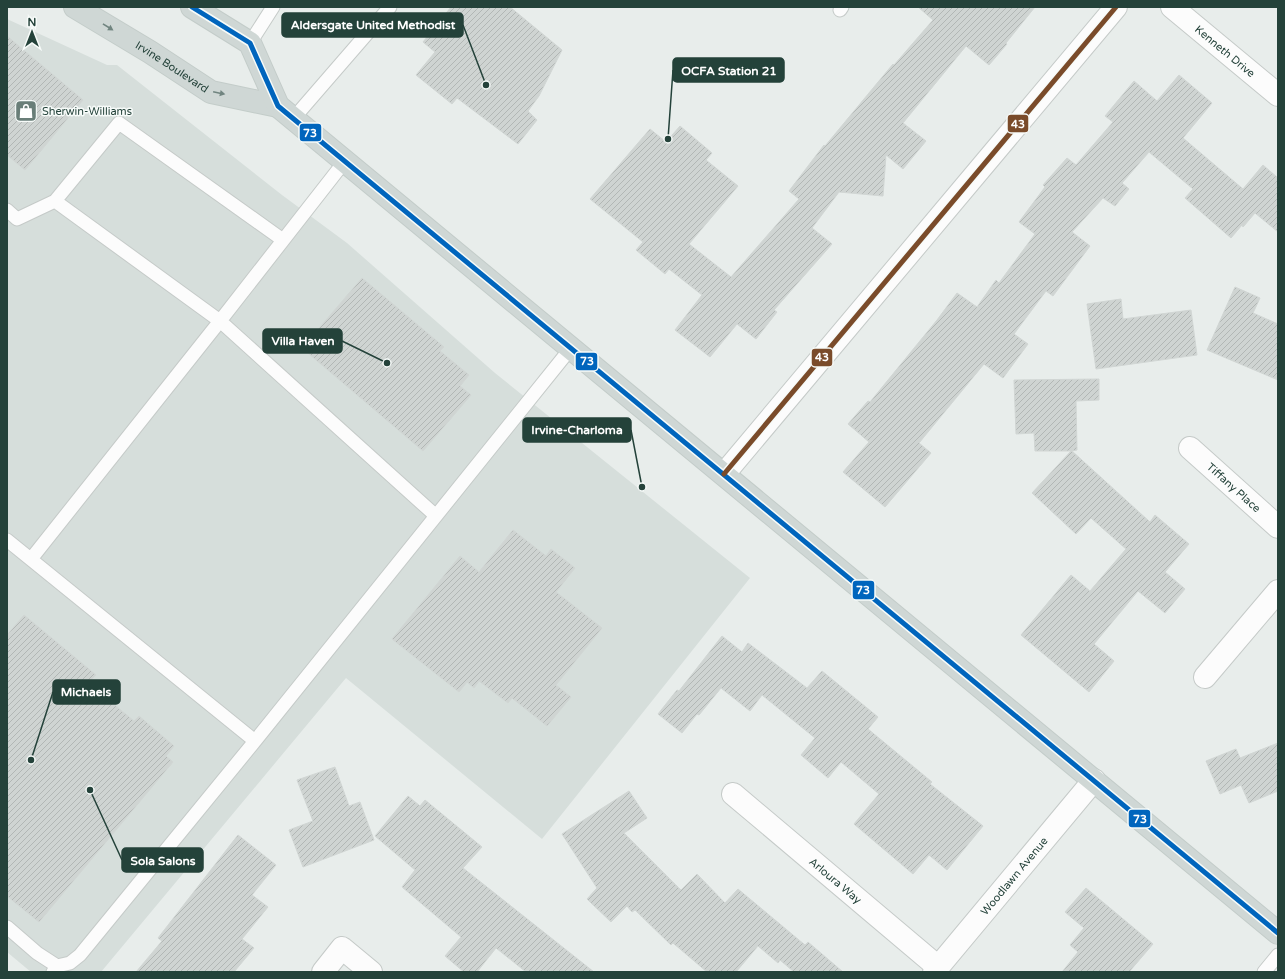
<svg xmlns="http://www.w3.org/2000/svg" width="1285" height="979" viewBox="0 0 1285 979" font-family="'Varela Round',sans-serif">
<style>
.built{fill:#d6dedb}
.building{fill:url(#building-hatch);stroke:#d1d6d4}
.lines{fill:none;stroke-linecap:round;stroke-linejoin:round}
.service-casing{stroke:#c5cac8;stroke-width:15}
.minor-casing{stroke:#c5cac8;stroke-width:24}
.primary-casing{stroke:#c3ccc9;stroke-width:24}
.service{stroke:#fcfcfc;stroke-width:13}
.minor{stroke:#fcfcfc;stroke-width:22}
.primary{stroke:#cfd7d5;stroke-width:22}
.bus-1-casing{stroke:#f7fbf9;stroke-width:8}
.bus-2-casing{stroke:#f7fbf9;stroke-width:8}
.bus-1{stroke:#0065bd;stroke-width:5}
.bus-2{stroke:#7a4b2a;stroke-width:5}
.oneway{fill:#718580}
.labels{text-anchor:middle;dominant-baseline:central;stroke-width:3;stroke-linejoin:round;paint-order:stroke}
.street-label{font-size:11px;fill:#24423a;stroke:#f7fbf9}
.poi-label{font-size:11px;fill:#24423a;stroke:#f7fbf9;text-anchor:start}
.leader{fill:none;stroke:#24423a;stroke-width:1.5}
.callout-dot{fill:#24423a;stroke:#f7fbf9;stroke-width:1.5}
.callout{fill:#24423a;stroke:#24423a;stroke-width:1.5}
.callout-label{font-size:12px;text-anchor:middle;font-weight:bold;fill:#fff}
.line-badge{stroke:#f7fbf9;stroke-width:1.5}
.badge-label{font-size:11px;text-anchor:middle;font-weight:bold;fill:#fff}
</style>
<defs>
<pattern id="building-hatch" width="6" height="6" patternUnits="userSpaceOnUse"><rect width="6" height="6" fill="#cfd4d2"/><path d="M-1 1l2-2M0 6l6-6M5 7l2-2" fill="none" stroke="#b2b7b5"/></pattern>
</defs>
<rect width="100%" height="100%" fill="#e8edeb"/>
<!-- built -->
<path class="built" d="M 7,19 L 107,65 L 117,65 L 282,195 L 347,243 L 495,373 L 750,578 L 542,839 L 346,678 L 101,972 L 31,972 L 7,952 Z"/>
<!-- building -->
<path class="building" d="M 451,7 L 510,7 L 562,50 L 539,96 L 528,111 L 537,120 L 518,144 L 457,98 L 452,104 L 416,75 L 435,52 L 423,42 Z
M 918,7 L 1035,7 L 1006,43 L 1007,44 L 989,65 L 966,46 L 903,123 L 926,141 L 903,169 L 886,155 L 883,196 L 839,192 L 812,228 L 832,244 L 774,310 L 777,312 L 756,339 L 737,324 L 710,357 L 675,330 L 702,295 L 669,269 L 665,274 L 636,250 L 643,242 L 590,199 L 650,129 L 666,142 L 680,126 L 712,153 L 706,160 L 738,186 L 689,244 L 731,277 L 799,199 L 789,191 L 824,145 L 825,146 L 893,64 L 894,65 L 933,20 Z
M 7,36 L 83,100 L 25,170 L 7,155 Z
M 1179,75 L 1212,103 L 1183,138 L 1243,189 L 1263,165 L 1278,178 L 1278,232 L 1255,213 L 1243,227 L 1242,225 L 1231,238 L 1185,198 L 1193,189 L 1149,152 L 1122,183 L 1129,189 L 1115,206 L 1103,198 L 1072,232 L 1090,246 L 1053,296 L 1046,291 L 1014,334 L 1028,344 L 1003,378 L 984,364 L 919,443 L 931,453 L 885,507 L 843,472 L 869,442 L 848,424 L 868,401 L 870,402 L 937,320 L 957,293 L 977,307 L 996,280 L 999,283 L 1035,234 L 1019,222 L 1045,187 L 1043,185 L 1067,158 L 1076,165 L 1113,122 L 1105,116 L 1134,81 L 1157,101 Z
M 362,278 L 444,347 L 440,351 L 469,375 L 460,386 L 471,395 L 423,451 L 302,348 Z
M 1235,287 L 1260,298 L 1253,313 L 1278,324 L 1278,380 L 1207,350 Z
M 1121,299 L 1123,319 L 1191,310 L 1197,355 L 1096,369 L 1087,304 Z
M 1099,379 L 1099,400 L 1076,401 L 1077,450 L 1072,451 L 1150,522 L 1155,515 L 1189,544 L 1165,572 L 1185,589 L 1165,613 L 1138,591 L 1094,644 L 1114,661 L 1089,692 L 1021,635 L 1071,575 L 1090,591 L 1126,549 L 1091,518 L 1076,534 L 1032,493 L 1071,451 L 1035,451 L 1034,433 L 1016,434 L 1014,380 Z
M 513,530 L 546,556 L 551,549 L 575,568 L 556,592 L 602,628 L 556,685 L 571,697 L 547,726 L 512,698 L 508,703 L 479,681 L 474,688 L 467,682 L 459,692 L 392,639 L 460,556 L 479,572 Z
M 24,615 L 96,675 L 88,683 L 134,721 L 139,716 L 174,746 L 166,756 L 173,762 L 39,922 L 7,896 L 7,635 Z
M 722,636 L 742,652 L 748,643 L 807,688 L 822,671 L 878,717 L 868,729 L 932,782 L 930,784 L 983,826 L 947,870 L 929,855 L 913,874 L 854,824 L 879,794 L 841,762 L 828,778 L 801,755 L 815,738 L 762,695 L 750,711 L 721,688 L 699,715 L 697,714 L 682,733 L 658,714 L 677,690 L 679,691 Z
M 1278,743 L 1278,791 L 1249,803 L 1241,785 L 1220,794 L 1206,761 L 1236,749 L 1240,758 Z
M 335,767 L 349,806 L 360,802 L 374,840 L 303,867 L 289,830 L 313,821 L 297,780 Z
M 629,791 L 647,818 L 624,833 L 681,890 L 697,874 L 725,903 L 738,889 L 805,945 L 808,942 L 843,972 L 794,972 L 780,960 L 778,963 L 758,946 L 736,972 L 707,972 L 673,943 L 671,945 L 635,910 L 632,912 L 627,906 L 611,922 L 587,899 L 597,888 L 562,834 Z
M 408,796 L 420,806 L 425,800 L 482,847 L 463,868 L 594,972 L 526,972 L 496,948 L 477,972 L 464,972 L 445,956 L 461,937 L 402,887 L 415,870 L 375,836 Z
M 238,835 L 276,865 L 252,895 L 268,907 L 242,939 L 254,948 L 234,972 L 136,972 L 162,941 L 158,938 Z
M 1086,888 L 1153,944 L 1129,972 L 1062,972 L 1078,952 L 1070,945 L 1084,928 L 1065,912 Z"/>
<g class="lines">
<!-- service casing -->
<g class="service-casing">
<path id="service" d="M 840,10 L 842,7
M 250,43 L 273,7
M 293,119 L 390,7
M 55,201 L 119,123 L 283,240
M 7,210 L 17,219 L 55,201 L 220,321 L 436,516
M 7,540 L 255,741
M 31,559 L 220,321 L 345,161
M 7,927 L 37,953 L 57,966
M 53,972 L 57,966 L 70,963 L 80,955 L 255,741 L 571,348
M 1264,972 L 1278,955"/>
</g>
<!-- minor casing -->
<g class="minor-casing">
<g id="minor">
<path id="s1" d="M 1172,7 L 1278,95"/>
<path id="s2" d="M 1190,448 L 1278,527"/>
<path d="M 724,474 L 1116,7"/>
<path d="M 1205,677 L 1278,591"/>
<path id="s3" d="M 733,794 L 938,967"/>
<path d="M 323,972 L 342,948 L 371,972"/>
<path id="s4" d="M 934,972 L 1094,780"/>
</g>
</g>
<!-- primary casing -->
<g class="primary-casing">
<g id="primary">
<path id="s5" d="M 75,7 L 150,52 L 211,92 L 278,106"/>
<path d="M 192,7 L 250,43 L 278,106 L 1278,933"/>
</g>
</g>
<!-- service -->
<use href="#service" class="service"/>
<!-- minor -->
<use href="#minor" class="minor"/>
<!-- primary -->
<use href="#primary" class="primary"/>
<!-- bus-1 casing -->
<g class="bus-1-casing">
<path id="bus-1" d="M 192,7 L 250,43 L 278,106 L 1278,933"/>
</g>
<!-- bus-2 casing -->
<g class="bus-2-casing">
<path id="bus-2" d="M 724,474 L 1116,7"/>
</g>
<!-- bus-1 -->
<use href="#bus-1" class="bus-1"/>
<!-- bus-2 -->
<use href="#bus-2" class="bus-2"/>
</g>
<!-- one-way arrows -->
<defs><path id="oneway-solid" d="M-6-.8H1V-3.2L6.5 0L1 3.2V.8H-6Z"/></defs>
<g class="oneway">
<use href="#oneway-solid" transform="translate(108 27) rotate(32)"/>
<use href="#oneway-solid" transform="translate(219 93) rotate(12)"/>
</g>
<!-- icons -->
<defs>
<g id="shop-square" transform="scale(1.15)"><rect x="-9" y="-9" width="18" height="18" rx="4" fill="#697e78" stroke="#f7fbf9"/><path d="M-5-2.5h2.3a2.7 3.5 0 0 1 5.4 0H5L5.5 6h-11ZM-1.5-2.5h3a1.5 2.3 0 0 0-3 0Z" fill="#fff"/></g>
</defs>
<g fill-rule="evenodd">
<use href="#shop-square" x="26" y="111"/>
</g>
<g class="labels">
<!-- street labels -->
<g class="street-label">
<text stroke="none"><textPath href="#s1" startOffset="69">Kenneth Drive</textPath></text>
<text stroke="none"><textPath href="#s5" startOffset="114">Irvine Boulevard</textPath></text>
<text stroke="none"><textPath href="#s2" startOffset="59">Tiffany Place</textPath></text>
<text stroke="none"><textPath href="#s4" startOffset="125">Woodlawn Avenue</textPath></text>
<text stroke="none"><textPath href="#s3" startOffset="134">Arloura Way</textPath></text>
</g>
<!-- poi labels -->
<g class="poi-label">
<text x="42" y="111">Sherwin-Williams</text>
</g>
</g>
<!-- callouts -->
<path class="leader" d="M486 85L463 25M668 139L673 70M387 363L342 341M642 487L631 430M31 760L53 692M90 790L122 860"/>
<g class="callout-dot">
<circle cx="486" cy="85" r="4"/>
<circle cx="668" cy="139" r="4"/>
<circle cx="387" cy="363" r="4"/>
<circle cx="642" cy="487" r="4"/>
<circle cx="31" cy="760" r="4"/>
<circle cx="90" cy="790" r="4"/>
</g>
<g class="callout">
<rect x="282" y="13" width="181" height="24" rx="4"/>
<rect x="673" y="58" width="111" height="24" rx="4"/>
<rect x="263" y="329" width="79" height="24" rx="4"/>
<rect x="523" y="418" width="108" height="24" rx="4"/>
<rect x="53" y="680" width="67" height="24" rx="4"/>
<rect x="122" y="848" width="81" height="24" rx="4"/>
</g>
<g class="callout-label">
<text x="373" y="29">Aldersgate United Methodist</text>
<text x="729" y="75">OCFA Station 21</text>
<text x="303" y="345">Villa Haven</text>
<text x="577" y="434">Irvine-Charloma</text>
<text x="86" y="696">Michaels</text>
<text x="163" y="865">Sola Salons</text>
</g>
<g class="line-badge">
<rect x="1007" y="114" width="22" height="19" rx="4" fill="#7a4b2a"/>
<rect x="299" y="123" width="23" height="19" rx="4" fill="#0065bd"/>
<rect x="811" y="348" width="22" height="19" rx="4" fill="#7a4b2a"/>
<rect x="575" y="352" width="23" height="19" rx="4" fill="#0065bd"/>
<rect x="852" y="580" width="23" height="20" rx="4" fill="#0065bd"/>
<rect x="1128" y="809" width="23" height="19" rx="4" fill="#0065bd"/>
</g>
<g class="badge-label">
<text x="1018" y="128">43</text>
<text x="310" y="137">73</text>
<text x="822" y="361">43</text>
<text x="587" y="365">73</text>
<text x="863" y="594">73</text>
<text x="1140" y="823">73</text>
</g>
<!-- border -->
<rect width="1285" height="979" fill="none" stroke="#24423a" stroke-width="16"/>
<!-- north arrow -->
<g transform="translate(32 32)" stroke="#f7fbf9" stroke-width="3" paint-order="stroke">
<path d="M0-3L7 15L0 10L-7 15Z" fill="#24423a"/>
<text y="-6" font-size="11" font-weight="bold" text-anchor="middle" fill="#24423a">N</text>
</g>
</svg>
